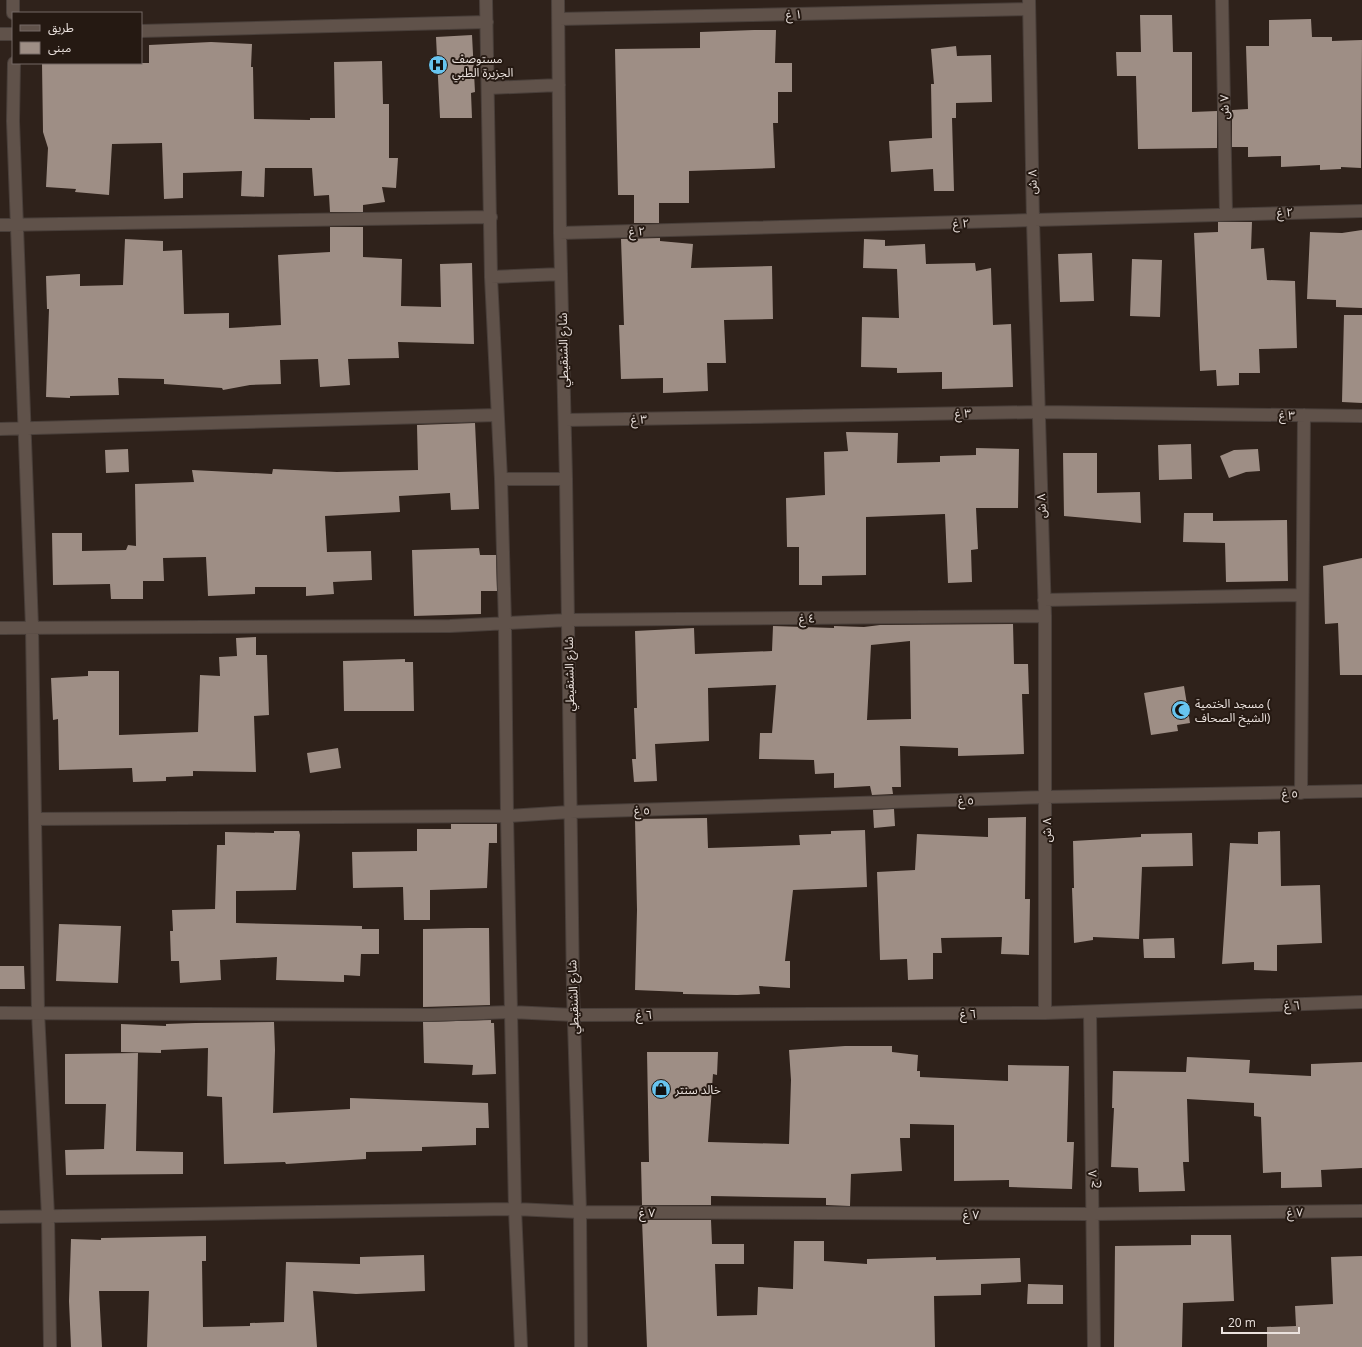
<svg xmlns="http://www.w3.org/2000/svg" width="1362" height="1347" viewBox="0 0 1362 1347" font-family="'Open Sans','Noto Sans Arabic',sans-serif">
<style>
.building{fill:#9e8e85;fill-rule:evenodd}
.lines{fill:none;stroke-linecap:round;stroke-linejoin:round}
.minor-casing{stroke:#493f3a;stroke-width:14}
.minor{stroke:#60524a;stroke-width:12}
.labels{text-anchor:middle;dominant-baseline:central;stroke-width:4;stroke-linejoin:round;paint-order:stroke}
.street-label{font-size:12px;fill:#ebe2de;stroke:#251912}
.poi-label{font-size:12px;fill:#ebe2de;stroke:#251912;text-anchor:start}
</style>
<rect width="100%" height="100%" fill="#2f221b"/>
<!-- building -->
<path class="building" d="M 1140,15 L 1172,15 L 1173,52 L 1192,52 L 1192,112 L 1217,111 L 1217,148 L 1138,149 L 1136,76 L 1117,76 L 1116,52 L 1141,52 Z
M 1311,19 L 1312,37 L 1332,37 L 1332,41 L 1362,40 L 1361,168 L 1341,167 L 1341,169 L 1320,170 L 1320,165 L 1281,167 L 1281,156 L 1248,157 L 1248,147 L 1232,147 L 1232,110 L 1248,109 L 1246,46 L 1269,46 L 1269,20 Z
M 754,30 L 776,30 L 775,63 L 792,63 L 792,92 L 778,92 L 778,123 L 773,123 L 775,168 L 689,171 L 689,203 L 659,203 L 659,223 L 634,223 L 634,195 L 618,195 L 615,49 L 700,48 L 700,32 Z
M 472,35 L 475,92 L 471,93 L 472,118 L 440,118 L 436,37 Z
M 211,42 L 252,44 L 251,67 L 253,67 L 254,119 L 310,120 L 310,118 L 335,118 L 334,62 L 382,61 L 383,104 L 389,104 L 389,158 L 398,158 L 396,188 L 382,187 L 385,202 L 363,205 L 363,212 L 330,212 L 329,195 L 314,196 L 312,168 L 265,168 L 264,197 L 241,196 L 242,171 L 183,173 L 183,198 L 164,199 L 162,143 L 112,144 L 109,195 L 75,192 L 76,189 L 46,187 L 48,148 L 43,132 L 42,63 L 149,63 L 149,45 Z
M 956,46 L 957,56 L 991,55 L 992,102 L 956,103 L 956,118 L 952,118 L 954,191 L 934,191 L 933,169 L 891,172 L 889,141 L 932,138 L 931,84 L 934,84 L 931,49 Z
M 1218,222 L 1252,222 L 1251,249 L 1264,248 L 1267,280 L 1295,281 L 1297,348 L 1259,349 L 1260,373 L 1239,373 L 1239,385 L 1217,386 L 1216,370 L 1200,371 L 1194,233 L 1218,232 Z
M 330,227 L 363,227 L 363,257 L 402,259 L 401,306 L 441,307 L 440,264 L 472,263 L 474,344 L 398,342 L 399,358 L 348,359 L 350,385 L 320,387 L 318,359 L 280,360 L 281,384 L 250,385 L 223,390 L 222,388 L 164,384 L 164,379 L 118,378 L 119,395 L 70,396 L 70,398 L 46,397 L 49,309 L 47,309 L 46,276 L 80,274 L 80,286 L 123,285 L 125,239 L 163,241 L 163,251 L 182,250 L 184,314 L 229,313 L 229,328 L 281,325 L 278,255 L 330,252 Z
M 1362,230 L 1362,308 L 1336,307 L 1336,300 L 1307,299 L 1310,232 L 1342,233 Z
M 660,238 L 660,241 L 693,244 L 691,268 L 772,266 L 773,319 L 724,320 L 726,363 L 707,363 L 708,391 L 663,393 L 663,378 L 621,379 L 619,325 L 624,325 L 621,239 Z
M 864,239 L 885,240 L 885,246 L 925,244 L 926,264 L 975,263 L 976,271 L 991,268 L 993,325 L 1011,324 L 1013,387 L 942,389 L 942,372 L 897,373 L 897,368 L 861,367 L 862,317 L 899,318 L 897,269 L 863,268 Z
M 1092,253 L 1094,301 L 1060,302 L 1058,254 Z
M 1132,259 L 1162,260 L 1160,317 L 1130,316 Z
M 1344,315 L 1362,315 L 1362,403 L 1342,402 Z
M 475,423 L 479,509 L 451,510 L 450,493 L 399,496 L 400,512 L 325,516 L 327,552 L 371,551 L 372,580 L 333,582 L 334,594 L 306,596 L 306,587 L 255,587 L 255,594 L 208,596 L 206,557 L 163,558 L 164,581 L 143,581 L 143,599 L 111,599 L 110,584 L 53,585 L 52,533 L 82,533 L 82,551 L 126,550 L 128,545 L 136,546 L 135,484 L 194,482 L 192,470 L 272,474 L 273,469 L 337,472 L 418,470 L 417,425 Z
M 846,432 L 898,433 L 897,463 L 940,462 L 940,456 L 976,455 L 976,448 L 1019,449 L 1018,508 L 976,508 L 978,549 L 971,550 L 972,582 L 948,583 L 945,514 L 866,517 L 866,575 L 822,576 L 822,585 L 799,585 L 799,547 L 787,547 L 786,498 L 825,495 L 824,452 L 848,451 Z
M 1191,444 L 1192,479 L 1159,480 L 1158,445 Z
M 128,449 L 129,472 L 106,473 L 105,450 Z
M 1258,449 L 1260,471 L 1246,472 L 1229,478 L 1220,456 L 1234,450 Z
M 1063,453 L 1097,453 L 1097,493 L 1140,492 L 1141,523 L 1064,516 Z
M 1184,513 L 1213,513 L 1213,521 L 1287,520 L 1288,581 L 1226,582 L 1225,543 L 1183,542 Z
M 479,548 L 480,555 L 496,555 L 497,591 L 481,591 L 481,614 L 414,616 L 412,550 Z
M 1362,558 L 1362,675 L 1340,675 L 1338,623 L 1325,624 L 1323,566 Z
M 1013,624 L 1014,664 L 1028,664 L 1029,694 L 1022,694 L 1024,754 L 958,756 L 958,748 L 900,746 L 901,787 L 892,787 L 893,794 L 872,795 L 870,786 L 834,788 L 834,773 L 815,774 L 814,760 L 759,759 L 760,733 L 772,733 L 776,685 L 708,688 L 709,741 L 655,744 L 657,781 L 634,782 L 632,759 L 636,759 L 634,708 L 637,708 L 635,631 L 694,628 L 695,654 L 772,651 L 773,626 L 834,628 L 834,626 L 864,627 L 880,625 ZM 910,641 L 911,719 L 867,720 L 871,645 Z
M 256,637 L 256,655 L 267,655 L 269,715 L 254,716 L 256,772 L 193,771 L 193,776 L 166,777 L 166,781 L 133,782 L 132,768 L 59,770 L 58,719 L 53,720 L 51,678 L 88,676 L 88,671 L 119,671 L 119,735 L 198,732 L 200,675 L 220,676 L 219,657 L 237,656 L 236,638 Z
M 405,659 L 405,662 L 413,662 L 414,711 L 344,711 L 343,661 Z
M 1184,686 L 1190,723 L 1177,725 L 1178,731 L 1151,735 L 1144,693 Z
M 338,748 L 341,768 L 310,773 L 307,753 Z
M 894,809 L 895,826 L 874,828 L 873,810 Z
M 1026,817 L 1025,899 L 1030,899 L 1029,955 L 1001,954 L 1002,937 L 941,938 L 942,953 L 933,953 L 933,979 L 908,980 L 907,959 L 880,960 L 877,872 L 915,870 L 917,834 L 988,837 L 988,818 Z
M 707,818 L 708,848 L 800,845 L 799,835 L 831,834 L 831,831 L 865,830 L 867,887 L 793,890 L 785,961 L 790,961 L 790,988 L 759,986 L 760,994 L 737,995 L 683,994 L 683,992 L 635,990 L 637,910 L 635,819 Z
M 451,824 L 497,824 L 497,843 L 489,843 L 487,888 L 430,890 L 430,920 L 404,920 L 403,887 L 353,888 L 352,852 L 417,851 L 417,829 L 451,829 Z
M 274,831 L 299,831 L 300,835 L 296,890 L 236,891 L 236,923 L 362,926 L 362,929 L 379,929 L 379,954 L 361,954 L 360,976 L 344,975 L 344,982 L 276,980 L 277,957 L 220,960 L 221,980 L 180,983 L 179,961 L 171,961 L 170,931 L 173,931 L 172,910 L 215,909 L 217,845 L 225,845 L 225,832 L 274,833 Z
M 1280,831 L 1281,886 L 1320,885 L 1322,943 L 1277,945 L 1277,971 L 1254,970 L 1254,962 L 1222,964 L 1230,843 L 1258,844 L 1258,832 Z
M 1192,833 L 1193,866 L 1142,867 L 1139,939 L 1093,937 L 1093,940 L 1074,943 L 1072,888 L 1074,888 L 1073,841 L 1141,837 L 1141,834 Z
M 59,924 L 121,926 L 118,983 L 56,981 Z
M 469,928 L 489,928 L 490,1005 L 423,1007 L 423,929 Z
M 1174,938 L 1175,958 L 1144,958 L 1143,939 Z
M 0,966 L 24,966 L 25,989 L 0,989 Z
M 491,1020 L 491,1023 L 494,1023 L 496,1074 L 472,1075 L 473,1065 L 424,1063 L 423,1022 Z
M 274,1022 L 275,1050 L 273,1113 L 350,1109 L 350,1098 L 488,1103 L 489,1128 L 476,1128 L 476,1145 L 422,1147 L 422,1151 L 366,1152 L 366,1159 L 286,1164 L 285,1162 L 224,1164 L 222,1097 L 207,1096 L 208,1048 L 161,1050 L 161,1053 L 121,1052 L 121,1024 L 166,1026 L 166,1024 L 195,1023 Z
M 845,1046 L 892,1046 L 892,1052 L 918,1055 L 917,1071 L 920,1071 L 920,1077 L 1008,1081 L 1008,1065 L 1069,1066 L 1067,1142 L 1074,1142 L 1072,1189 L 1009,1187 L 1009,1180 L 954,1181 L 954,1125 L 910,1124 L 910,1138 L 900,1138 L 902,1171 L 851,1174 L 850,1206 L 826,1205 L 826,1198 L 711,1196 L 711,1205 L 642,1205 L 641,1162 L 649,1162 L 647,1052 L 718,1052 L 717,1075 L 713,1074 L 708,1142 L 789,1144 L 791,1080 L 789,1050 Z
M 138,1053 L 136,1151 L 183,1152 L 183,1174 L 66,1175 L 65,1150 L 104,1149 L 106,1104 L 65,1104 L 65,1054 Z
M 1187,1057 L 1250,1060 L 1249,1073 L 1311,1076 L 1311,1064 L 1362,1062 L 1362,1168 L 1321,1170 L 1322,1187 L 1281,1188 L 1281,1172 L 1263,1173 L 1261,1117 L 1254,1116 L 1254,1103 L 1187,1099 L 1189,1162 L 1183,1162 L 1185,1191 L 1139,1192 L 1138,1168 L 1111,1167 L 1114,1108 L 1112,1108 L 1113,1071 L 1186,1072 Z
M 642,1220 L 711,1220 L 712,1244 L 744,1244 L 744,1264 L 715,1264 L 717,1316 L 757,1315 L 758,1287 L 793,1289 L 794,1241 L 824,1241 L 824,1261 L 867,1264 L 867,1259 L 936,1257 L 936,1260 L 1020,1258 L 1021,1282 L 981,1284 L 981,1295 L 934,1296 L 935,1347 L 647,1347 Z
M 1191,1235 L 1231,1235 L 1234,1301 L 1183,1303 L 1182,1347 L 1114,1347 L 1115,1246 L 1191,1245 Z
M 206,1236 L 206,1261 L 202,1261 L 203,1327 L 250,1326 L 250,1323 L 284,1322 L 286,1262 L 360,1264 L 360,1257 L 424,1255 L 425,1291 L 356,1294 L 313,1291 L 317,1347 L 147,1347 L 149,1291 L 99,1291 L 102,1347 L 71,1347 L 69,1301 L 71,1239 L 101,1240 L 101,1238 Z
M 1362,1256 L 1362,1347 L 1267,1347 L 1267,1327 L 1296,1326 L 1295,1306 L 1333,1304 L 1331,1257 Z
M 1028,1284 L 1063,1285 L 1063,1304 L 1027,1304 Z"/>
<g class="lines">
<!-- minor casing -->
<g class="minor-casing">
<path id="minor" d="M 13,0 L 13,13
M 486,0 L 491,277 L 501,479 L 505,625 L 507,816 L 515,1209 L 521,1347
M 558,0 L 560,233 L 566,479 L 573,990 L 580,1212 L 581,1347
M 1029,0 L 1033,221 L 1045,616 L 1045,1013
M 1222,0 L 1226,213
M 559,19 L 1029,9
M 141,31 L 487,22
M 0,34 L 13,34
M 14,63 L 13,121 L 32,627 L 38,1012 L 48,1216 L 50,1347
M 488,88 L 559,85
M 0,225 L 491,217
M 560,233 L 1362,211
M 491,277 L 561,274
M 565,420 L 1039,412 L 1362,416
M 0,429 L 497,415
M 501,479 L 566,479
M 1044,600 L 1302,595
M 0,628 L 450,626 L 568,620 L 1045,616
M 1301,793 L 1304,415
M 35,819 L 507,816 L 570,812 L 1046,797 L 1362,791
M 1090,1012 L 1094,1347
M 0,1013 L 429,1015 L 511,1012 L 574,1015 L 1045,1013 L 1362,1002
M 0,1217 L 515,1209 L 580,1212 L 1092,1214 L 1362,1211"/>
</g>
<!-- minor -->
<use href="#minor" class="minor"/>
</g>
<!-- icons -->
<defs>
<g id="hospital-disc" transform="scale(1)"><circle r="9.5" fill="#67c4ef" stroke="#251912"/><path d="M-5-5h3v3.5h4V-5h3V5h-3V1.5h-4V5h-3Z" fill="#111"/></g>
<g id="mosque-disc" transform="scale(1)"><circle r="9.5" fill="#67c4ef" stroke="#251912"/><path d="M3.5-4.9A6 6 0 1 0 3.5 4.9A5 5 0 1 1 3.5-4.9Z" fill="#111"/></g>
<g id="shop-disc" transform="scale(1)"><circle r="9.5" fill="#67c4ef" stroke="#251912"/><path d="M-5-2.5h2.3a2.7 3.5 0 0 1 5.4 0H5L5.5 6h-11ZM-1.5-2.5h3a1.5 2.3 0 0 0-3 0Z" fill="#111"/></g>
</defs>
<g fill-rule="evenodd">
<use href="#hospital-disc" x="438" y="65"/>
<use href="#mosque-disc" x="1181" y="710"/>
<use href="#shop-disc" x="661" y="1089"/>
</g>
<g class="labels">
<!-- street labels -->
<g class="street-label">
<text transform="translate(794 14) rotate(-1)">١ غ</text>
<text transform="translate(1224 107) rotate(-91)">٧ ش</text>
<text transform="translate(1032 182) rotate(-91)">٨ ش</text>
<text transform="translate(1285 212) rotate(-1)">٢ غ</text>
<text transform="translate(961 223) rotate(-1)">٢ غ</text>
<text transform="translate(637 231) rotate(-1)">٢ غ</text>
<text transform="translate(563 350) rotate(-91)">شارع الشنقيطي</text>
<text transform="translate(963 413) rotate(-1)">٣ غ</text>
<text transform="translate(1287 415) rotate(1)">٣ غ</text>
<text transform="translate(639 419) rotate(-1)">٣ غ</text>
<text transform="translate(1041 506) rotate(-92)">٨ ش</text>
<text transform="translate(807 618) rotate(-1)">٤ غ</text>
<text transform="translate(569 674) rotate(-91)">شارع الشنقيطي</text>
<text transform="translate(1290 793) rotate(-1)">٥ غ</text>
<text transform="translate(966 800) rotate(-2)">٥ غ</text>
<text transform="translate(642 810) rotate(-2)">٥ غ</text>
<text transform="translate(1046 830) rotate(-90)">٨ ش</text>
<text transform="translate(573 997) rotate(-92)">شارع الشنقيطي</text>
<text transform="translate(1292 1005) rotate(-2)">٦ غ</text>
<text x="968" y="1013">٦ غ</text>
<text x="644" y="1014">٦ غ</text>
<text transform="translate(1092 1179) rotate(-91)">٨ ج</text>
<text x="647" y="1212">٧ غ</text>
<text transform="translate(1295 1212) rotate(-1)">٧ غ</text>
<text x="971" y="1214">٧ غ</text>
</g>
<!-- poi labels -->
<g class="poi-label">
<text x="452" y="58">مستوصف<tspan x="452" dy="14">الجزيرة الطبي</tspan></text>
<text x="1195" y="703">مسجد الختمية (<tspan x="1195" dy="14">الشيخ الصحاف)</tspan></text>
<text x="675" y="1089">خالد سنتر</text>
</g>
</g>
<!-- legend -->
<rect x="12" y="12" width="130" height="52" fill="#251912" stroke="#746964"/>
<rect x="20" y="25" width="20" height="6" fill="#60524a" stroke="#746964"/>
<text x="48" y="32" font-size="12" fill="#ebe2de">طريق</text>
<rect x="20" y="42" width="20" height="12" fill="#9e8e85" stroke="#746964"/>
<text x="48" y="52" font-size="12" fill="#ebe2de">مبنى</text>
<!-- scale -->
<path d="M1222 1327v6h77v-6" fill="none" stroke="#ebe2de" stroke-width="2"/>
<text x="1228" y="1327" font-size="12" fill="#ebe2de" stroke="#251912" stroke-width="3" paint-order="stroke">20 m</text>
</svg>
